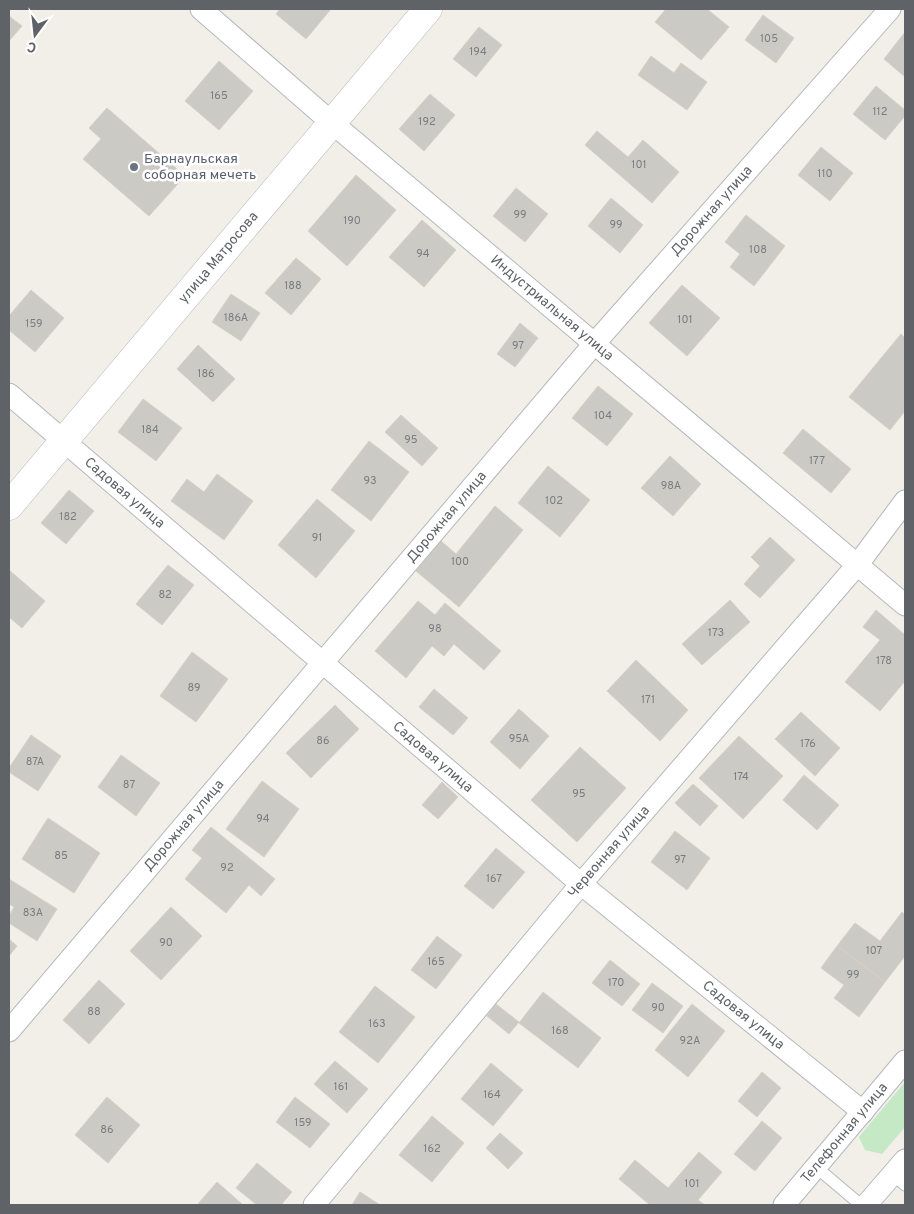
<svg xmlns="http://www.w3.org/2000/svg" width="914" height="1214" viewBox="0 0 914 1214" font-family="Overpass,sans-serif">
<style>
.green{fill:#c5e8c5}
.building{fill:#cccac5;stroke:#d6d1c6}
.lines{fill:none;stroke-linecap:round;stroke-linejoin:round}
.lane-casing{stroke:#b5b8bc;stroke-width:13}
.street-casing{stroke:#b5b8bc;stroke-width:23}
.secondary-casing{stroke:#b6babf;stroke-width:29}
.lane{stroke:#fff;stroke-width:11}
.street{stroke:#fff;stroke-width:21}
.secondary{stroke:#fff;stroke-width:28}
.worship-dot{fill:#6b7280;stroke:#fff;stroke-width:2}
.labels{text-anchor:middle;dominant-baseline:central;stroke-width:5;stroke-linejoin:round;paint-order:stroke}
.number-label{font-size:11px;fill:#7a7d7f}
.worship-label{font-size:14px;fill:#5b616d;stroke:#fff;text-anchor:start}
.street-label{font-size:14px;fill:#5f6368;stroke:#fff}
</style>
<rect width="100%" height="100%" fill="#f1efe8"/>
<!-- green -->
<path class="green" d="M 905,1082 L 905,1127 L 882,1154 L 865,1150 L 859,1137 Z"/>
<!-- building -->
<path class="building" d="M 280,9 L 331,9 L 306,39 L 276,14 Z
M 666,9 L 707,9 L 729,27 L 701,60 L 655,22 Z
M 763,15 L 794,38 L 776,63 L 745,40 Z
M 9,16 L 22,26 L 9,41 Z
M 479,27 L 502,45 L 476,77 L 453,59 Z
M 905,32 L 905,77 L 884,59 Z
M 651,56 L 674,73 L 681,63 L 707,82 L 687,110 L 638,75 Z
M 219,61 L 253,91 L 219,130 L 185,101 Z
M 876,86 L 905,110 L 905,116 L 885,140 L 853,114 Z
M 430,94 L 455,115 L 424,151 L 399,129 Z
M 107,108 L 185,176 L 149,216 L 83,159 L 101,139 L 89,128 Z
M 597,131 L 628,157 L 643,140 L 679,172 L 652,203 L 585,145 Z
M 821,147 L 853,173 L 830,201 L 798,175 Z
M 356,175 L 396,210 L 347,266 L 308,231 Z
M 516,188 L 548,214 L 525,242 L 493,216 Z
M 611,198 L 643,225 L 620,253 L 588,226 Z
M 746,215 L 785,246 L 754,286 L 730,267 L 740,254 L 725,242 Z
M 422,220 L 456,250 L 424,287 L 389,257 Z
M 296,258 L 321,279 L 291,315 L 265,293 Z
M 682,285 L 720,318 L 687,356 L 649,323 Z
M 31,290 L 64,318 L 35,352 L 9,330 L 9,316 Z
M 231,294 L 260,313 L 241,341 L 212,322 Z
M 520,323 L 538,338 L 515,367 L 497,354 Z
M 901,334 L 905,338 L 905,411 L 890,430 L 849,397 Z
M 198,345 L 235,379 L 213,402 L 177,369 Z
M 598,386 L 633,414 L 607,446 L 572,418 Z
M 143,399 L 182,428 L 156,461 L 118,432 Z
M 401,415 L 438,448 L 422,466 L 385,432 Z
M 803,429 L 851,469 L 831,493 L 783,453 Z
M 369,441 L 409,472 L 371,521 L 331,490 Z
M 670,456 L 701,484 L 673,516 L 641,488 Z
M 548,466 L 590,500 L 560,537 L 518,503 Z
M 217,474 L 253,501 L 224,540 L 171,501 L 187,479 L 204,492 Z
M 69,490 L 94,511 L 66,544 L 41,523 Z
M 317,499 L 355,531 L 316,578 L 278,545 Z
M 495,506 L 523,530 L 459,607 L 416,571 L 441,541 L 456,554 Z
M 770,537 L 795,560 L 760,598 L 744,584 L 760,566 L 751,557 Z
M 168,565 L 194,585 L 162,625 L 136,604 Z
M 9,570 L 45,601 L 22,628 L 9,617 Z
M 730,600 L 750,622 L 702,665 L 682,644 Z
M 418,601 L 435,615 L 445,603 L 501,651 L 484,670 L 454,644 L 444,656 L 432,646 L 406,678 L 375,651 Z
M 876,610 L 905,635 L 905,681 L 880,711 L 845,682 L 880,640 L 863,627 Z
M 192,652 L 228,679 L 196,722 L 160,696 Z
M 636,660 L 688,710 L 660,741 L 607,691 Z
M 434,689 L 468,718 L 453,735 L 419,707 Z
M 335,705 L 359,729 L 311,778 L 286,753 Z
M 519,709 L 549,736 L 520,769 L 490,742 Z
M 801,712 L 840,748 L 815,776 L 775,739 Z
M 31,735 L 61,756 L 38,791 L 9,772 L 9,768 Z
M 739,736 L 783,776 L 743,819 L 699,778 Z
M 580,747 L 626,788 L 577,842 L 531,800 Z
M 121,755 L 160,783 L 136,816 L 98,787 Z
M 804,775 L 839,805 L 817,830 L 783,800 Z
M 262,781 L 299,809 L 264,857 L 226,829 Z
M 442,782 L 458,797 L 438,819 L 422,805 Z
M 693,784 L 718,806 L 700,826 L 675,803 Z
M 48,818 L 100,853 L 74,893 L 22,859 Z
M 211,827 L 275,879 L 261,896 L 249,885 L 226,913 L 185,879 L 202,858 L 192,850 Z
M 675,831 L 710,858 L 687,890 L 651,862 Z
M 496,848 L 525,872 L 493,909 L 464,886 Z
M 9,879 L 57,909 L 37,941 L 9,923 L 9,916 L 14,907 L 9,904 Z
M 171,907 L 202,936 L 161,980 L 130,951 Z
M 902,912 L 905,915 L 905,956 L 885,982 L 837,946 L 855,923 L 880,941 Z
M 437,936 L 462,955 L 436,989 L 411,970 Z
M 9,939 L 17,946 L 9,956 Z
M 837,946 L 885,982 L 859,1017 L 834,998 L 844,985 L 821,968 Z
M 610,960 L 640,984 L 622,1006 L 592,983 Z
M 99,980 L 125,1004 L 89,1044 L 63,1020 Z
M 652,983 L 683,1006 L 663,1033 L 632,1010 Z
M 375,986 L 415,1017 L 378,1063 L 339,1032 Z
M 543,992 L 601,1038 L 578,1068 L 519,1023 Z
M 496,1004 L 519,1022 L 509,1034 L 487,1016 Z
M 692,1004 L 725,1031 L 688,1077 L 655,1050 Z
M 335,1061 L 368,1089 L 347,1113 L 314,1084 Z
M 491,1063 L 523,1090 L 493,1126 L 461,1099 Z
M 762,1072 L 781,1088 L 757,1117 L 738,1101 Z
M 107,1097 L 140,1125 L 108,1163 L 75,1135 Z
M 295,1097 L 330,1124 L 310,1148 L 276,1122 Z
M 432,1116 L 464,1143 L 432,1182 L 399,1155 Z
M 762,1121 L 782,1138 L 755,1171 L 734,1154 Z
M 500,1133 L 523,1153 L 508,1169 L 486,1148 Z
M 699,1152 L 722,1172 L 698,1200 L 705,1205 L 650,1205 L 619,1179 L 635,1160 L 668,1188 Z
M 257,1163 L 292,1192 L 281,1205 L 257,1205 L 236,1188 Z
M 217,1182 L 243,1205 L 197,1205 Z
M 360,1192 L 380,1205 L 352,1205 Z"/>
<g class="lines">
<!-- lane casing -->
<g class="lane-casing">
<path id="lane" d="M 816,1167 L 861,1205
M 893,1175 L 905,1185"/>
</g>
<!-- street casing -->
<g class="street-casing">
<g id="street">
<path id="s1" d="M 201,9 L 331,122 L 905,605"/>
<path id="s2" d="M 9,394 L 581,884 L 863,1112"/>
<path id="s3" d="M 9,1031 L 594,344 L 890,9"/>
<path id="s4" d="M 314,1205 L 581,884 L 858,564 L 905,501"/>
<path id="s5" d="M 784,1205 L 905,1061"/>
<path d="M 866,1205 L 905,1160"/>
</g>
</g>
<!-- secondary casing -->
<g class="secondary-casing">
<g id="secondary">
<path id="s6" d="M 9,506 L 428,9"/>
</g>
</g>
<!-- lane -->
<use href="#lane" class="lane"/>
<!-- street -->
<use href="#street" class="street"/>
<!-- secondary -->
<use href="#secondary" class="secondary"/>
</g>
<!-- markers -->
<circle class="worship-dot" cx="134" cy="167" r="5"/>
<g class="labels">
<!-- number labels -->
<g class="number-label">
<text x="769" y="39">105</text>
<text x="478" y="52">194</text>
<text x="219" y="96">165</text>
<text x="880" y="112">112</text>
<text x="427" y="122">192</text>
<text x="639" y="165">101</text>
<text x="825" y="174">110</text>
<text x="520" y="215">99</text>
<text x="352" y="221">190</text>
<text x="616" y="225">99</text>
<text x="758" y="250">108</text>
<text x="423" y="254">94</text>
<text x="293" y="286">188</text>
<text x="236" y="318">186А</text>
<text x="685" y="320">101</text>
<text x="34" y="324">159</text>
<text x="518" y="346">97</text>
<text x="206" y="374">186</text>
<text x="603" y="416">104</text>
<text x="150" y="430">184</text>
<text x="411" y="440">95</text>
<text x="817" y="461">177</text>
<text x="370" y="481">93</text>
<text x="671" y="486">98А</text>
<text x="554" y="501">102</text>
<text x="68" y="517">182</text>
<text x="317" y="538">91</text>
<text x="460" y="562">100</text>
<text x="165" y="595">82</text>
<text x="435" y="629">98</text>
<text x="716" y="633">173</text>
<text x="884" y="661">178</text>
<text x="194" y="688">89</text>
<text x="648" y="700">171</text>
<text x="519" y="739">95А</text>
<text x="323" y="741">86</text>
<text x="808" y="744">176</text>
<text x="35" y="762">87А</text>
<text x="741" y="777">174</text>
<text x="129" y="785">87</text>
<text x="579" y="794">95</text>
<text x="263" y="819">94</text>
<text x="61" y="856">85</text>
<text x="680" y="860">97</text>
<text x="227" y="868">92</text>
<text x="494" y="879">167</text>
<text x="33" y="913">83А</text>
<text x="166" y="943">90</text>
<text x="874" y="951">107</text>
<text x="436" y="962">165</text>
<text x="853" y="975">99</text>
<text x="616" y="983">170</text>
<text x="658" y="1008">90</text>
<text x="94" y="1012">88</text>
<text x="377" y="1024">163</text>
<text x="560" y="1031">168</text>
<text x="690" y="1041">92А</text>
<text x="341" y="1087">161</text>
<text x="492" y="1095">164</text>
<text x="303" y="1123">159</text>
<text x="107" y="1130">86</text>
<text x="432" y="1149">162</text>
<text x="692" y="1184">101</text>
</g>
<!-- worship labels -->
<g class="worship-label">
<text x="144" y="159">Барнаульская<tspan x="144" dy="16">соборная мечеть</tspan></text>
</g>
<!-- street labels -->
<g class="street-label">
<text stroke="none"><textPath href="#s3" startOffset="1080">Дорожная улица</textPath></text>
<text stroke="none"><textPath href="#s6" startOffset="325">улица Матросова</textPath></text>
<text stroke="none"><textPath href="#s1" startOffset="461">Индустриальная улица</textPath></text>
<text stroke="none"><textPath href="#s2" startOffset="152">Садовая улица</textPath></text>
<text stroke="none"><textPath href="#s3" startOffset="675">Дорожная улица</textPath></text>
<text stroke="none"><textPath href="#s2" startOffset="558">Садовая улица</textPath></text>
<text stroke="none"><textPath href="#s3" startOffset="270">Дорожная улица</textPath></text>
<text stroke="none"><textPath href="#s4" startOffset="460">Червонная улица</textPath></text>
<text stroke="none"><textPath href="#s2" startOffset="962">Садовая улица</textPath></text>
<text stroke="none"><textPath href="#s5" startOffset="94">Телефонная улица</textPath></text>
</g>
</g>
<!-- border -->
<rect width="914" height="1214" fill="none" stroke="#5f6368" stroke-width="20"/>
<!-- north arrow -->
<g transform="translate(35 35) rotate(195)" stroke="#ffffff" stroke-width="4" paint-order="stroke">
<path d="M0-4L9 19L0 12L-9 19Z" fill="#5f6368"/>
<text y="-8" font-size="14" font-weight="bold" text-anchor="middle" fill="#5f6368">С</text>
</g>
</svg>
